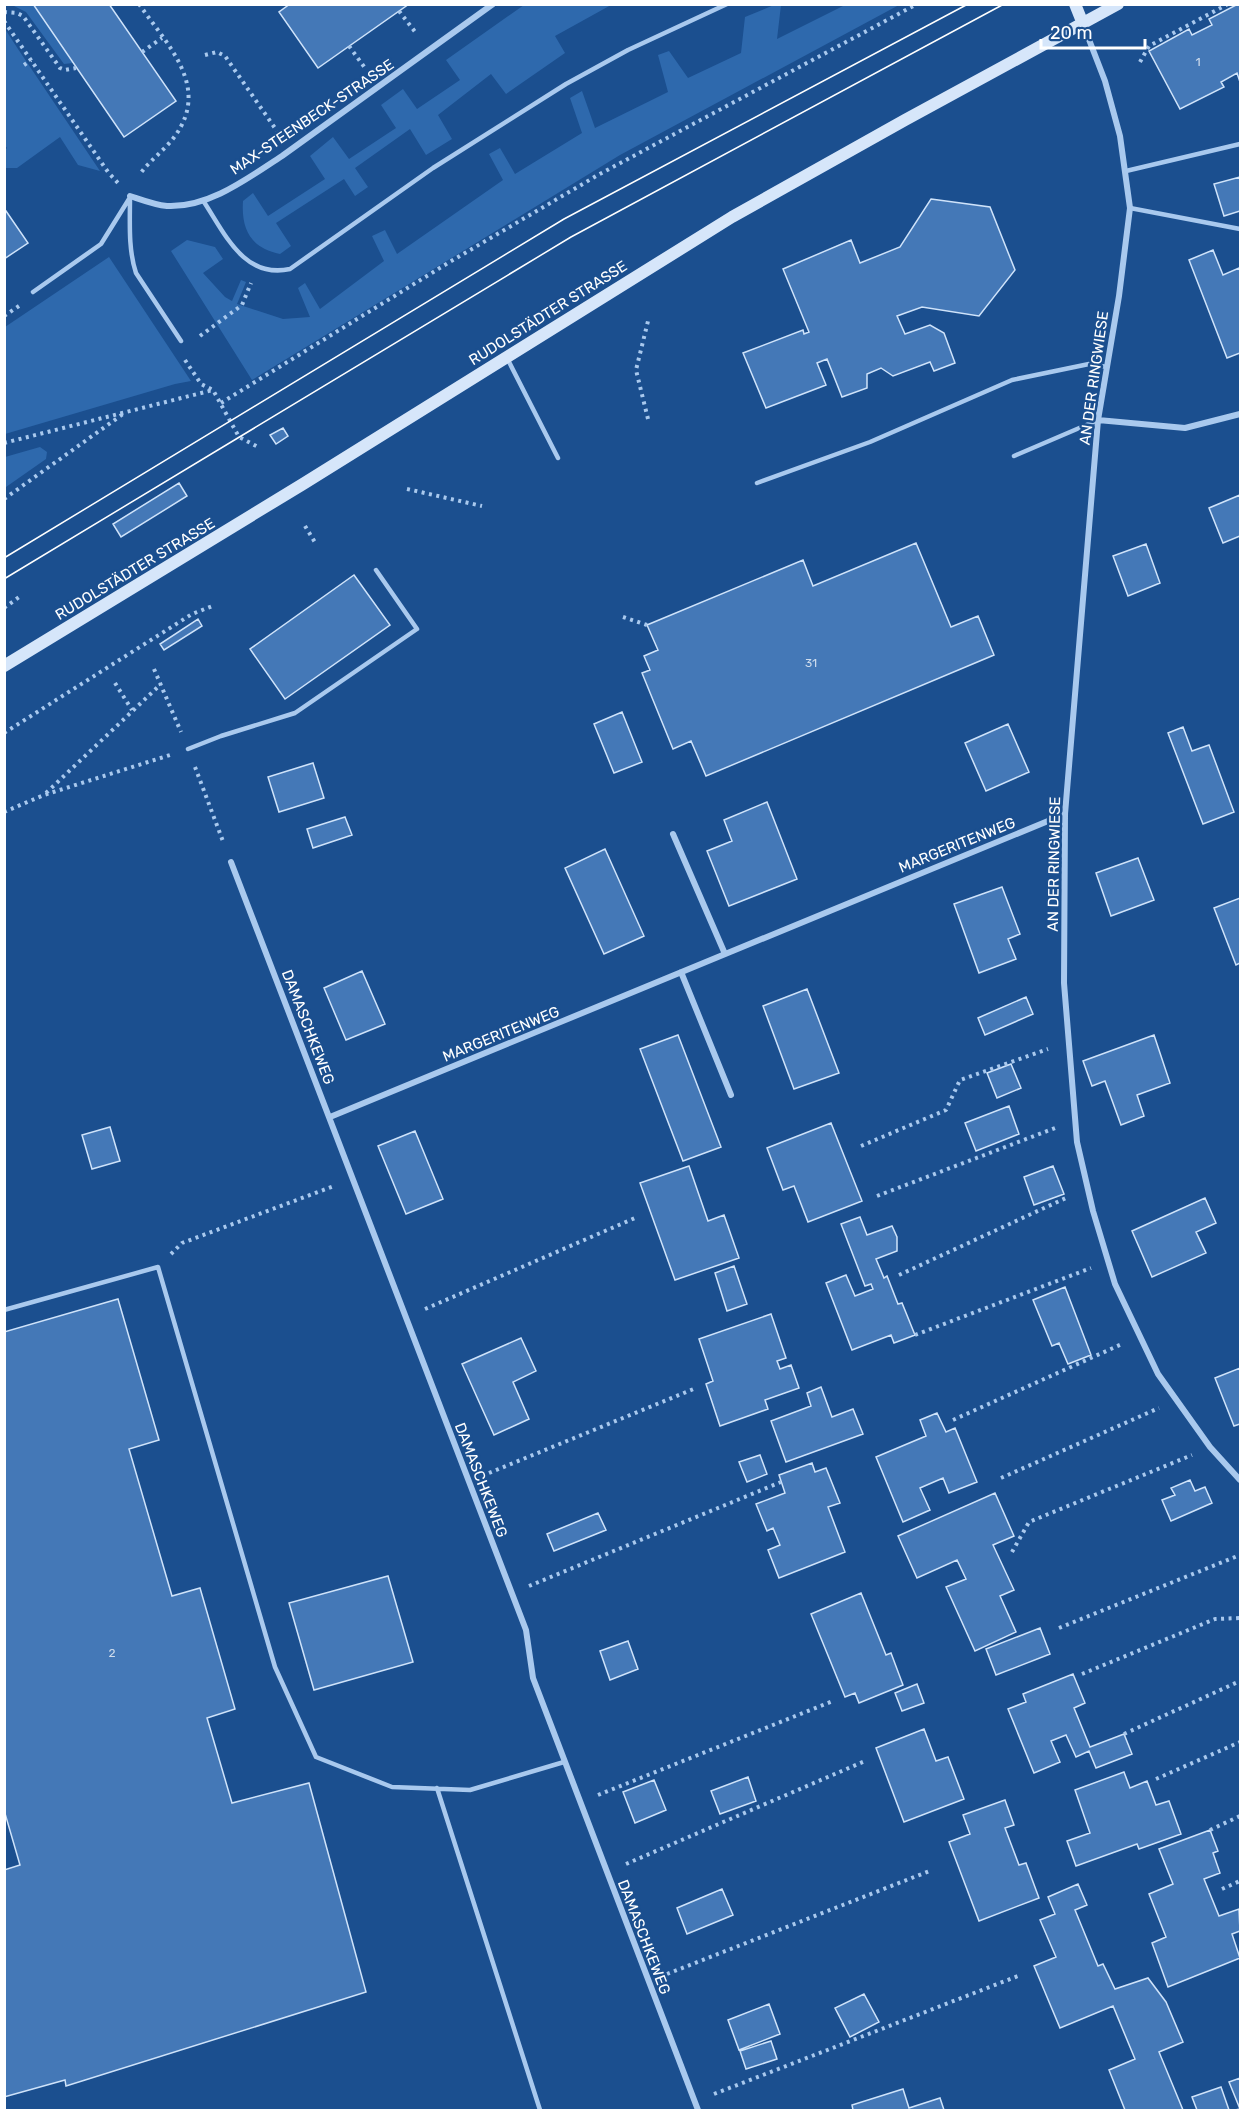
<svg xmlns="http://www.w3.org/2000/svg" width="1245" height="2115" viewBox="0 0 1245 2115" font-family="Rubik,sans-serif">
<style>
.green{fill:#2e69ad}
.building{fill:#4478b7;stroke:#cfe3fa;stroke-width:1.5}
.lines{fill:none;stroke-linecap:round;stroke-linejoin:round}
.path{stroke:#a9c9ee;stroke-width:4;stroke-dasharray:3 4.5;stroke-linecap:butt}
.service{stroke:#a9c9ee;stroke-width:4.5}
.minor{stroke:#a9c9ee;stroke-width:6}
.secondary{stroke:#d6e6fa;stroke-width:12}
.tram{stroke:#fff;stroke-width:1.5}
.labels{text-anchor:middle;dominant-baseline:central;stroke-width:5;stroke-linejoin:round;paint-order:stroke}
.number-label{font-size:12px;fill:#d0dded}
.street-label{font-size:15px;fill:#fff;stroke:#1b4f8f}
</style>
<rect width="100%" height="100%" fill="#1b4f8f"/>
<!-- green -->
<path class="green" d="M 5,5 L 33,5 L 73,63 L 64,64 L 26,12 L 14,6 Z
M 524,5 L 611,5 L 555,36 L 565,53 L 506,94 L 491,74 L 438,115 L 452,139 L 426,155 L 410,129 L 355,168 L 368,187 L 355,196 L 344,179 L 276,223 L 291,246 L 280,254 C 251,248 241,230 243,201 L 253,193 L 268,216 L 325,179 L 310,156 L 333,137 L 349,159 L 396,128 L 381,105 L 403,89 L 417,109 L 460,80 L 446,60 Z
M 774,5 L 781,5 L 777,39 L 845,5 L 899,5 L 620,155 L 252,380 L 171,251 L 187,240 L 215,247 L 223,259 L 203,273 L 225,297 L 232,301 L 241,280 L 246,282 L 237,304 L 283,319 L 310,317 L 298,288 L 305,283 L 320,309 L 384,261 L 372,236 L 385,230 L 397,254 L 503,180 L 489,154 L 500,148 L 515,174 L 582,133 L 570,98 L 582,91 L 595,128 L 668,92 L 658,55 L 669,51 L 688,78 L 741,53 L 745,17 Z
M 5,29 L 18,49 L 100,171 L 78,165 L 60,137 L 17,168 L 5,168 L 5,150 L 7,148 L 4,144 Z
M 109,257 L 191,381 L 175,384 L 5,434 L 5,327 Z
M 40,447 L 47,452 L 46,459 L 6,487 L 5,485 L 5,457 Z"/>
<!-- building -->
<path class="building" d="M 33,4 L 109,4 L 176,101 L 124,137 Z
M 290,4 L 409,4 L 318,68 L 279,12 Z
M 1238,4 L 1240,4 L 1240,82 L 1237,73 L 1221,82 L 1224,87 L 1180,109 L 1149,51 L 1189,29 L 1192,35 L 1212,25 L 1209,19 Z
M 1240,177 L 1240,211 L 1224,216 L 1214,184 Z
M 931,199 L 990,207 L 1015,270 L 979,316 L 922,307 L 897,316 L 905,334 L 930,325 L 944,333 L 955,363 L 934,371 L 930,362 L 893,376 L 881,368 L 867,374 L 867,388 L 842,397 L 827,359 L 817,363 L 826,385 L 766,408 L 743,353 L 803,330 L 804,334 L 809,332 L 783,269 L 851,240 L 860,263 L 900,247 Z
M 6,211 L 28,243 L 4,259 L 4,212 Z
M 1213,250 L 1223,275 L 1239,268 L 1240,271 L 1240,353 L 1227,358 L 1189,260 Z
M 283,428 L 288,436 L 276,444 L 270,435 Z
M 179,483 L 187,496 L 121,537 L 113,524 Z
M 1240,495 L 1240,536 L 1223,543 L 1209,508 Z
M 916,543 L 951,627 L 978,616 L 994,655 L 706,776 L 691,741 L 673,749 L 642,673 L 650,670 L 644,656 L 658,650 L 647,625 L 803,560 L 813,586 Z
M 1146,544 L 1160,583 L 1128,596 L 1113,556 Z
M 354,575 L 390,625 L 285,699 L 250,649 Z
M 198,619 L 202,626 L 164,650 L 160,644 Z
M 622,712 L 642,762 L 614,773 L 594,724 Z
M 1008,724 L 1029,772 L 986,791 L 965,743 Z
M 1183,727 L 1192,751 L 1209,745 L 1234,812 L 1203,824 L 1168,733 Z
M 313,763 L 324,798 L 279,812 L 268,777 Z
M 767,802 L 797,879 L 729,906 L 707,851 L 732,841 L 724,820 Z
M 345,817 L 352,835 L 313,848 L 307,829 Z
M 605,849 L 644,936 L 604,954 L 565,868 Z
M 1138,858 L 1154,900 L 1111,916 L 1096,873 Z
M 1002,887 L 1020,934 L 1008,939 L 1016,959 L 979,973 L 954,904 Z
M 1240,898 L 1240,963 L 1236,965 L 1214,908 Z
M 362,971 L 385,1024 L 346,1040 L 324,988 Z
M 807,989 L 839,1073 L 794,1089 L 763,1006 Z
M 1026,997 L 1033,1014 L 985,1035 L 978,1018 Z
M 678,1035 L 721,1147 L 683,1161 L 640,1049 Z
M 1154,1035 L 1170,1083 L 1137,1095 L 1144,1116 L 1121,1125 L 1105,1081 L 1092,1086 L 1083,1061 Z
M 1011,1064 L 1021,1088 L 997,1098 L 987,1073 Z
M 1009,1106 L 1019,1134 L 976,1151 L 965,1123 Z
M 831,1123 L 862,1201 L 808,1222 L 794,1186 L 783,1190 L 767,1148 Z
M 110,1127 L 120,1161 L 92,1169 L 82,1135 Z
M 415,1131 L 443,1199 L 406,1214 L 378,1146 Z
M 689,1166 L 708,1221 L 724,1215 L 739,1258 L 675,1280 L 640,1183 Z
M 1053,1166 L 1064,1194 L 1034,1205 L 1024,1177 Z
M 1205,1198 L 1216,1223 L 1196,1232 L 1206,1253 L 1152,1277 L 1132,1231 Z
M 860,1217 L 867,1235 L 892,1226 L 897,1237 L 897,1251 L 876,1259 L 884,1278 L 887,1276 L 898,1304 L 902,1303 L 915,1335 L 894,1343 L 891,1335 L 852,1350 L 826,1283 L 846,1275 L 855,1296 L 873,1289 L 871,1284 L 865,1286 L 841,1224 Z
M 734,1266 L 747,1304 L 727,1311 L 715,1273 Z
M 1065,1287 L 1091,1355 L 1068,1364 L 1059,1343 L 1052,1346 L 1033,1300 Z
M 118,1299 L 159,1440 L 129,1449 L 172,1596 L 200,1588 L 235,1709 L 207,1718 L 232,1803 L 309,1783 L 366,1992 L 66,2086 L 65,2080 L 4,2097 L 4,1870 L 20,1865 L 4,1810 L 4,1332 Z
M 771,1314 L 786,1358 L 777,1361 L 780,1369 L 791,1365 L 799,1388 L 765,1400 L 768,1409 L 720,1426 L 706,1384 L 713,1381 L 699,1339 Z
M 521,1338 L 536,1371 L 513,1382 L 529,1419 L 494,1435 L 462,1364 Z
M 1240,1368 L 1240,1424 L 1234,1426 L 1215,1378 Z
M 821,1387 L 832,1417 L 853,1409 L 863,1434 L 786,1462 L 771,1421 L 811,1406 L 807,1393 Z
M 937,1413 L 946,1432 L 955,1428 L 977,1482 L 949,1493 L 943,1478 L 920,1488 L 930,1510 L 903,1522 L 876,1457 L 926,1436 L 920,1420 Z
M 760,1455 L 767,1474 L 747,1482 L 739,1462 Z
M 812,1463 L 815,1472 L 826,1468 L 840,1503 L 828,1507 L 845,1552 L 779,1578 L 768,1550 L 780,1545 L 773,1528 L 767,1531 L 756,1504 L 785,1493 L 779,1475 Z
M 1190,1480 L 1195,1491 L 1205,1487 L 1212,1503 L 1171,1521 L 1162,1500 L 1175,1495 L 1171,1488 Z
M 995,1493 L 1014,1536 L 993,1545 L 1014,1590 L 1000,1596 L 1016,1632 L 975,1651 L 946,1587 L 966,1579 L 957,1560 L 917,1578 L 898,1536 Z
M 598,1513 L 606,1530 L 554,1551 L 547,1534 Z
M 388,1576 L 413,1662 L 314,1690 L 289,1603 Z
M 861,1593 L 886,1655 L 891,1653 L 903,1685 L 859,1703 L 855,1693 L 845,1697 L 811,1614 Z
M 1040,1628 L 1050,1654 L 996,1675 L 986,1649 Z
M 628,1641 L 638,1669 L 610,1680 L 600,1651 Z
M 1073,1674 L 1085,1703 L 1074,1708 L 1090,1747 L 1124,1734 L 1132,1754 L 1096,1768 L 1089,1751 L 1076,1757 L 1066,1735 L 1051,1741 L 1060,1762 L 1034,1773 L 1008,1709 L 1026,1702 L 1023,1694 Z
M 917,1684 L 924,1703 L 902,1711 L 895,1693 Z
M 924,1729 L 936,1761 L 948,1757 L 964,1799 L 904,1822 L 876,1748 Z
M 1124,1772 L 1130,1788 L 1147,1781 L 1156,1805 L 1169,1801 L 1181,1834 L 1139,1849 L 1137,1844 L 1076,1866 L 1067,1841 L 1090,1833 L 1075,1790 Z
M 748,1777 L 756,1801 L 720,1814 L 711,1791 Z
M 654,1780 L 666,1810 L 635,1823 L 623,1792 Z
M 1005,1800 L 1014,1825 L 1005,1828 L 1019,1865 L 1026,1863 L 1039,1898 L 979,1921 L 949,1842 L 970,1834 L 963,1815 Z
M 1210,1830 L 1218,1851 L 1213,1853 L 1220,1873 L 1204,1879 L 1219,1916 L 1239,1909 L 1240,1931 L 1232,1934 L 1240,1958 L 1168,1987 L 1152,1943 L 1166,1937 L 1149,1894 L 1173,1884 L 1159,1849 Z
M 1078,1884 L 1087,1905 L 1075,1910 L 1098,1966 L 1103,1964 L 1115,1989 L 1148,1978 L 1166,2002 L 1183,2042 L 1159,2052 L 1183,2110 L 1125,2110 L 1109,2070 L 1135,2059 L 1113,2006 L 1060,2028 L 1034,1966 L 1056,1957 L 1040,1920 L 1055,1914 L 1048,1897 Z
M 722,1889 L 733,1915 L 687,1934 L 677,1908 Z
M 864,1994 L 879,2022 L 850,2037 L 835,2008 Z
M 769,2004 L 780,2034 L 739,2050 L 728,2020 Z
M 771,2041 L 777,2059 L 746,2069 L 740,2051 Z
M 1240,2078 L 1240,2110 L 1235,2110 L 1240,2109 L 1229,2082 Z
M 1221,2087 L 1229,2110 L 1197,2110 L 1192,2097 Z
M 903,2089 L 909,2108 L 940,2098 L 944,2110 L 853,2110 L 852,2105 Z"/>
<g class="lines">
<!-- path -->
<path class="path" d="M 139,4 C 167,45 211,86 175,136 C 165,150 150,160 140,174
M 399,11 L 416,33
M 4,12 L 17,13 L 23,16 L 60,68 L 65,70 L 76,68
M 4,21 L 108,172 L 118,183
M 349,46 L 365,68
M 142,52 L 162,38
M 205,55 L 217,52 L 225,56 L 277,131
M 1140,62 L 1149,46 L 1228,4
M 24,65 L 31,60
M 4,316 L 19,306
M 200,336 L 242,305 L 251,283
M 185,360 L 201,384 L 213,390 L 239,437 L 260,448
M 221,403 L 448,263 L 598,175 L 917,4
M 648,419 L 636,370 L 649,317
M 4,443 L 213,390
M 407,489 L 482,506
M 4,499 L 123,414
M 305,526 L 316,544
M 4,608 L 22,595
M 623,617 L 647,625
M 154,669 L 181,732
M 115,683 L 132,710
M 4,733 L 192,614 L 215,605
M 195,767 L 224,844
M 46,793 L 161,684
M 4,812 L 44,795 L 170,755
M 861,1146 L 946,1110 L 960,1080 L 1048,1049
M 877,1196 L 1055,1128
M 171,1254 L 182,1243 L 334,1186
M 899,1275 L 1068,1197
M 425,1309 L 635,1218
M 915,1335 L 1091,1268
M 953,1420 L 1122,1344
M 489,1473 L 696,1388
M 1001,1478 L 1159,1408
M 1012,1552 L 1029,1522 L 1192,1455
M 529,1586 L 781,1482
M 1059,1628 L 1240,1555
M 1082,1674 L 1215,1619 L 1240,1618
M 1124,1734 L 1240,1681
M 1156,1779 L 1240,1742
M 598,1795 L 833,1701
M 1210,1830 L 1240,1816
M 626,1864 L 865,1761
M 1222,1889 L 1240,1881
M 667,1974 L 932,1870
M 714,2094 L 1018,1976"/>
<!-- service -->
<path class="service" d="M 1126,171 L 1240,144
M 130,196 C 130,222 128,249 136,273 L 181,341
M 204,202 C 225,234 244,279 290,269 L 433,168 L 566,84 L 628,50 L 727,4
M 1130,208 L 1240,229
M 33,292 L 101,244 L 129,199
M 507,358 L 558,458
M 1014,456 L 1098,420
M 757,483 L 870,442 L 1012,380 L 1089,364 L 1107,367
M 188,749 L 221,736 L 295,713 L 417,629 L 376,570
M 4,1310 L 158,1267 L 275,1667 L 316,1757 L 392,1787 L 470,1790 L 564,1762
M 437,1788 L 540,2110"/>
<!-- minor -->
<path class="minor" d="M 1083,24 L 1105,81 L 1120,136 L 1130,208 L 1119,296 L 1098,420 L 1065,814 L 1064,983 L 1077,1142 L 1093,1211 L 1115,1284 L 1158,1374 L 1210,1447 L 1240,1480
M 130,196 C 142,200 155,205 167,206 C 209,208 248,178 282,156 L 493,4
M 1098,420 L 1185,428 L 1240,414
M 673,834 L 725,954
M 231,862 L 526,1630 L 533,1678 L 698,2110
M 681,972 L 731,1095
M 330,1117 L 1065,814"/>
<!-- secondary -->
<path class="secondary" d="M 1075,4 L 1083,24
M 4,666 L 303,484 L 732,217 L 905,120 L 1118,4"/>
<!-- tram -->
<path class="tram" d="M 4,558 L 564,219 L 968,4
M 4,579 L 571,237 L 1004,4"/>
</g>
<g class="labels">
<!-- number labels -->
<g class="number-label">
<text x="1198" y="62">1</text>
<text x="811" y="663">31</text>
<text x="112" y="1653">2</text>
</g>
<!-- street labels -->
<g class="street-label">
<text transform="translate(312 117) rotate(-34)">MAX-STEENBECK-STRASSE</text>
<text transform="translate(548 313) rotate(-32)">RUDOLSTÄDTER STRASSE</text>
<text transform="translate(1094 378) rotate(-82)">AN DER RINGWIESE</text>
<text transform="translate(135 569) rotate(-31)">RUDOLSTÄDTER STRASSE</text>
<text transform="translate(957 845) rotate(-22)">MARGERITENWEG</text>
<text transform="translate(1054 864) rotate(-89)">AN DER RINGWIESE</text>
<text transform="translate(308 1027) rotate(69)">DAMASCHKEWEG</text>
<text transform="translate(501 1034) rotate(-22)">MARGERITENWEG</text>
<text transform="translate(481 1480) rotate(69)">DAMASCHKEWEG</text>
<text transform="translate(644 1937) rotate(69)">DAMASCHKEWEG</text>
</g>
</g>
<!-- border -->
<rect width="1245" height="2115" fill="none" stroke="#ffffff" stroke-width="12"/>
<!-- scale -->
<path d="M1041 39v9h104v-9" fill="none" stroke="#ffffff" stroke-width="3"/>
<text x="1050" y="39" font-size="18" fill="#ffffff" stroke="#1b4f8f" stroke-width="4.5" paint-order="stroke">20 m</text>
</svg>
